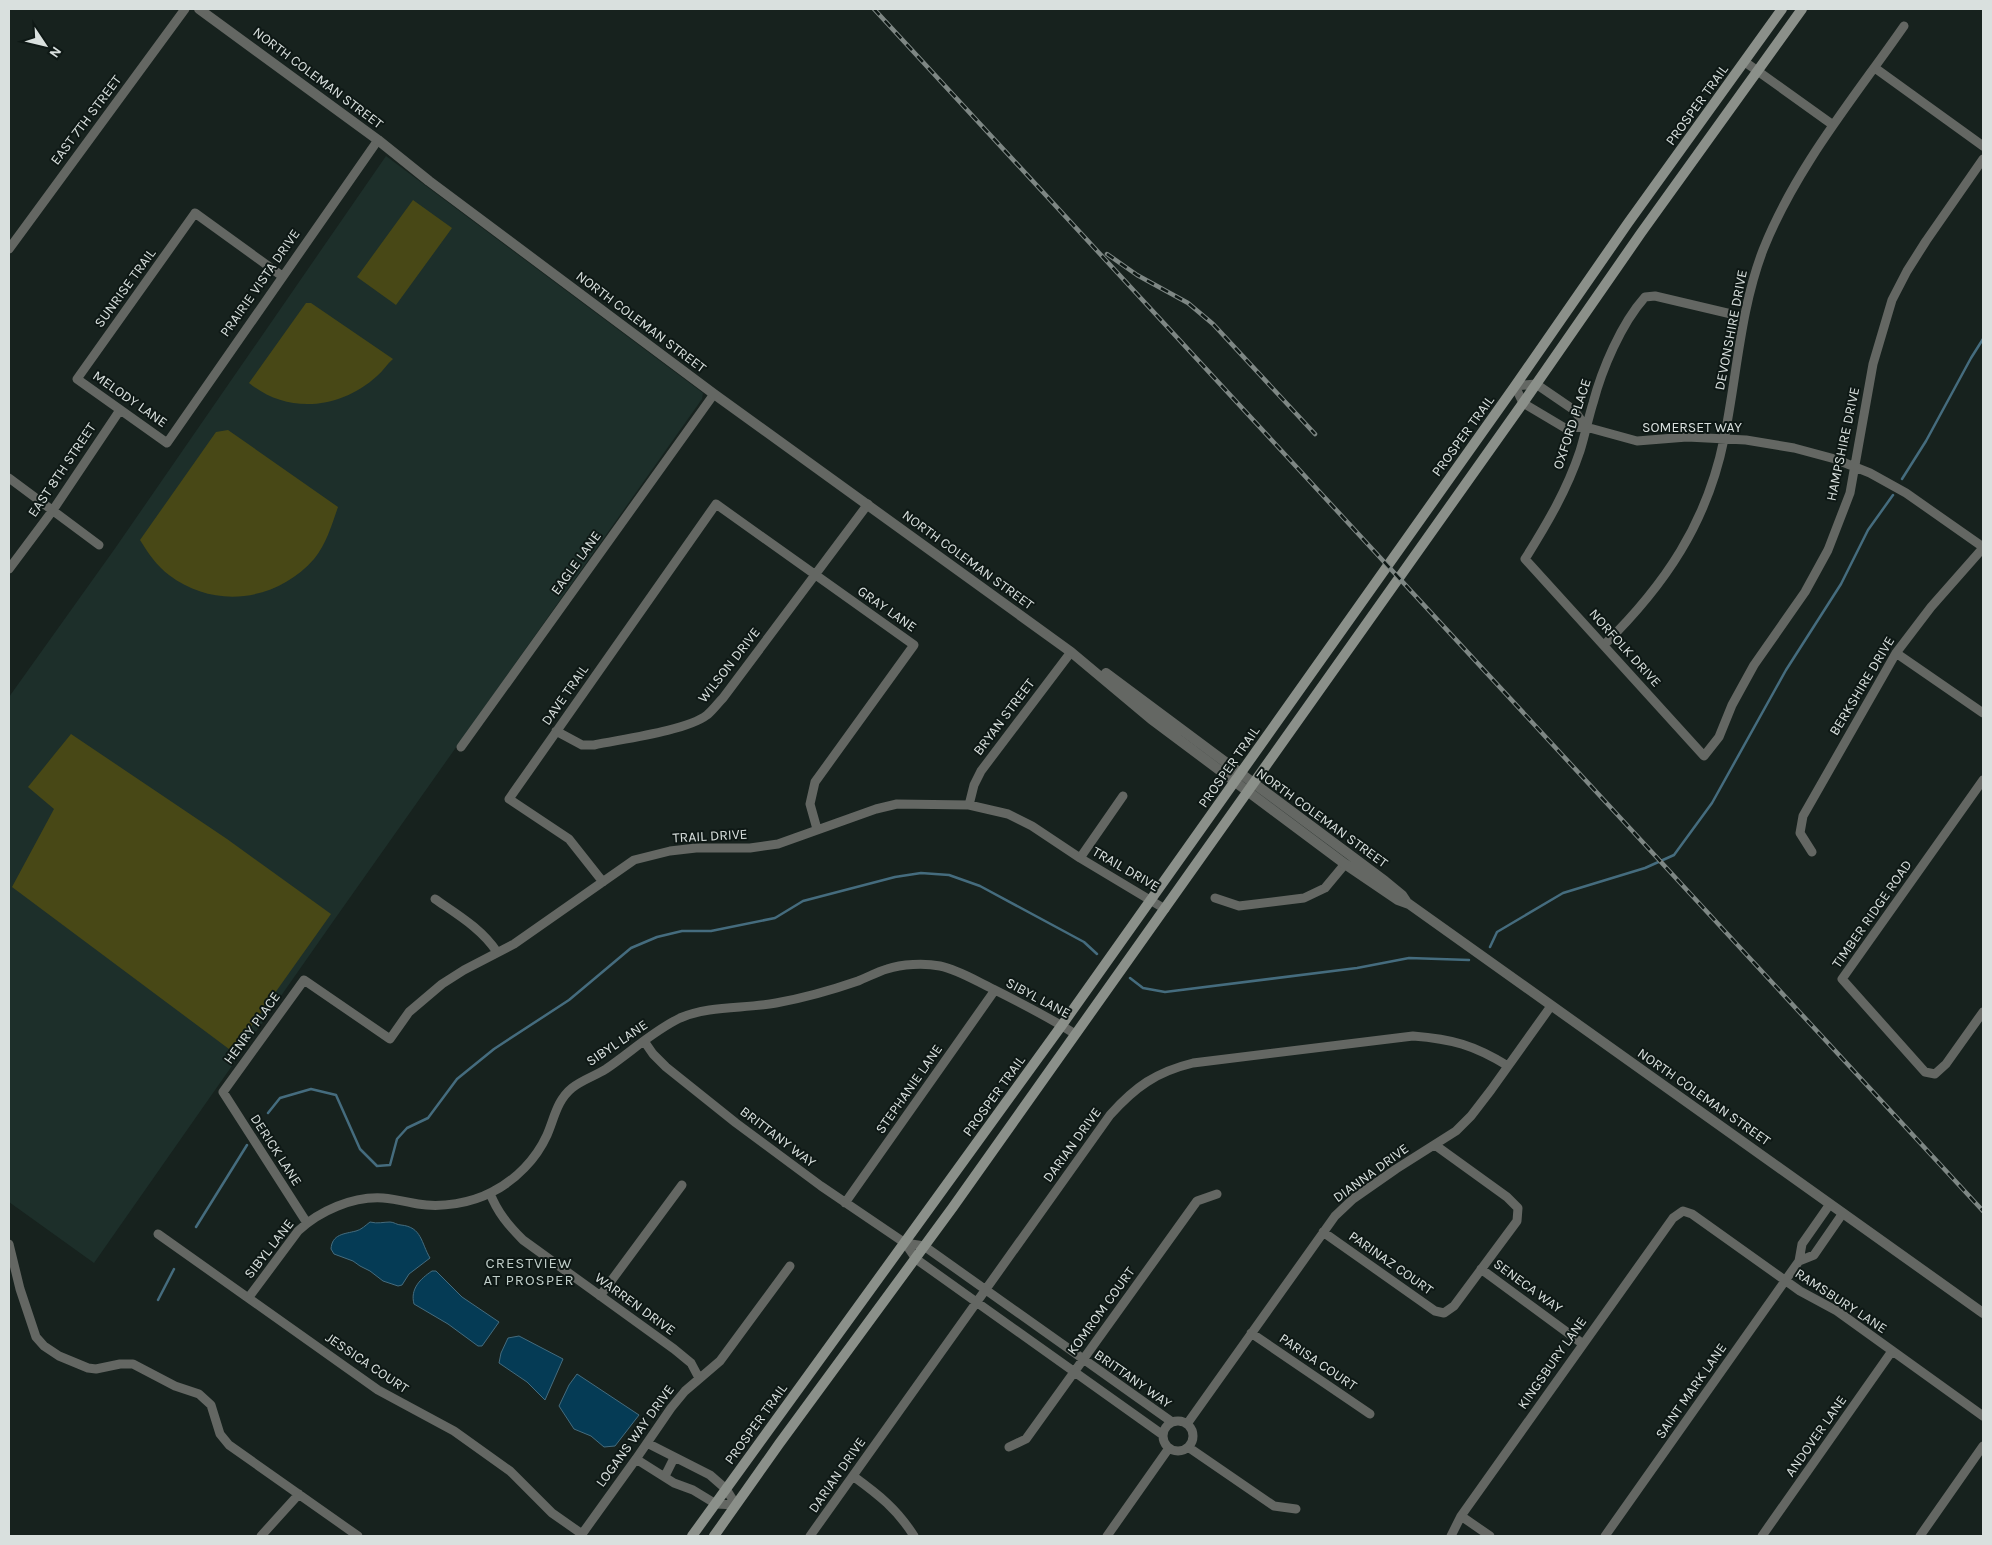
<svg xmlns="http://www.w3.org/2000/svg" width="1992" height="1545" viewBox="0 0 1992 1545" font-family="Karla,sans-serif">
<style>
.built{fill:#1d2f2a}
.green{fill:#484816}
.water{fill:#053b55;stroke:#456c7e}
.lines{fill:none;stroke-linecap:round;stroke-linejoin:round}
.stream{stroke:#456c7e;stroke-width:2.5}
.minor{stroke:#646763;stroke-width:9}
.tertiary{stroke:#646763;stroke-width:10}
.secondary{stroke:#8b908a;stroke-width:10}
.rail-casing{stroke:#7e8784;stroke-width:4.5}
.rail{stroke:#0e1815;stroke-width:2.5;stroke-dasharray:8;stroke-linecap:butt}
.labels{text-anchor:middle;dominant-baseline:central;stroke-width:4;stroke-linejoin:round;paint-order:stroke}
.street-label{font-size:14px;fill:#d9e0de;stroke:#0e1815}
.neighbourhood-label{font-size:15px;letter-spacing:1px;fill:#c0cec9;stroke:#0e1815}
</style>
<rect width="100%" height="100%" fill="#17221e"/>
<!-- built -->
<path class="built" d="M 386,156 L 703,393 L 702,399 L 332,923 L 94,1263 L 9,1202 L 9,697 L 116,547 Z"/>
<!-- green -->
<path class="green" d="M 413,200 L 452,228 L 396,305 L 357,277 Z
M 306,303 L 311,303 L 393,359 C 387,364 383,371 377,376 C 341,409 288,415 249,383 Z
M 228,430 L 338,507 C 332,524 326,545 314,559 C 277,601 215,610 169,575 C 157,566 148,553 140,540 L 216,432 Z
M 71,734 L 227,839 L 331,914 L 233,1052 L 12,887 L 54,809 L 28,787 Z"/>
<!-- water -->
<path class="water" d="M 370,1222 C 378,1224 383,1222 390,1222 C 394,1222 397,1225 401,1225 C 422,1227 421,1243 430,1258 L 409,1274 L 402,1285 L 398,1286 L 383,1281 L 370,1271 L 360,1266 L 353,1261 L 334,1254 L 331,1249 C 332,1234 344,1234 356,1231 C 361,1230 366,1225 370,1222 Z
M 432,1271 L 436,1271 L 462,1297 L 499,1322 L 482,1346 L 478,1346 L 448,1324 L 414,1304 C 410,1289 420,1279 432,1271 Z
M 519,1336 L 563,1359 L 545,1400 L 527,1382 L 499,1363 L 501,1353 L 508,1338 Z
M 577,1374 L 639,1415 L 615,1446 L 604,1447 L 591,1436 L 574,1429 L 559,1406 L 569,1385 Z"/>
<g class="lines">
<!-- stream -->
<path class="stream" d="M 1902,479 L 1926,441 L 1971,358 L 1983,339
M 1490,947 L 1497,932 L 1563,893 L 1645,868 L 1674,855 L 1712,803 L 1786,670 L 1841,584 L 1868,530 L 1893,495
M 1130,978 L 1143,988 L 1165,992 L 1357,968 L 1409,958 L 1469,960
M 268,1113 L 280,1098 L 311,1089 L 336,1095 L 360,1149 L 377,1166 L 390,1165 L 397,1139 L 407,1128 L 428,1118 L 457,1079 L 494,1049 L 569,1000 L 631,948 L 657,937 L 682,931 L 711,931 L 775,918 L 803,901 L 895,877 L 921,873 L 949,875 L 980,886 L 1084,942 L 1097,954
M 196,1227 L 247,1145
M 158,1300 L 174,1269"/>
<!-- minor -->
<path class="minor" d="M 1745,62 L 1833,125
M 1875,68 L 1983,146
M 9,249 L 185,9
M 282,276 L 195,213 L 77,379 L 167,443 L 378,140
M 1744,317 L 1655,296 L 1645,297 C 1621,324 1602,369 1593,403 C 1588,419 1585,435 1580,451 C 1567,490 1547,524 1525,559 L 1704,756 L 1719,737 L 1732,705 L 1754,665 L 1805,592 L 1828,550 L 1850,493 L 1873,364 L 1892,300 L 1907,271 L 1926,241 L 1983,159
M 1586,427 L 1574,410 L 1536,384 L 1515,386 L 1523,403 L 1565,428 L 1586,427 L 1637,441 L 1687,437 L 1746,440 L 1794,448 L 1835,459 L 1870,473 L 1906,493 L 1983,547
M 9,478 L 99,545
M 9,569 L 53,510 L 120,410
M 1604,645 C 1665,585 1707,523 1724,439 C 1737,376 1740,310 1763,250 C 1796,167 1854,98 1904,26
M 1896,653 L 1983,713
M 556,731 L 582,745 L 594,745 C 622,739 686,731 707,715 C 713,710 718,703 723,698 L 868,504
M 461,747 L 714,394
M 1983,780 L 1842,979 L 1925,1072 L 1935,1074 L 1946,1064 L 1983,1012
M 969,805 L 974,785 L 981,771 L 1071,652
M 1812,852 L 1800,833 L 1803,816 L 1896,653 L 1931,607 L 1983,548
M 1080,858 L 1123,796
M 603,882 L 569,839 L 509,799 L 716,504 L 914,645 L 815,782 L 810,804 L 817,829
M 1215,898 L 1239,906 L 1304,898 L 1325,888 L 1345,864
M 435,899 C 458,915 482,929 497,952
M 644,1041 L 653,1054 L 666,1067 L 736,1123 L 821,1186 L 905,1243 L 916,1259 L 1163,1435
M 490,1193 C 497,1212 509,1226 523,1240 L 674,1349 L 691,1363 L 699,1378
M 845,1203 L 995,990
M 307,1223 L 223,1092 L 304,980 L 390,1039 L 409,1012 L 442,984 L 464,970 L 514,944 L 634,860 L 670,851 L 696,848 L 750,848 L 778,844 L 876,809 L 897,804 L 969,805 L 1008,814 L 1032,826 L 1080,858 L 1165,909
M 1323,1232 L 1435,1311 L 1444,1313 L 1454,1306 L 1517,1221 L 1518,1208 L 1507,1197 L 1435,1145
M 158,1234 L 378,1390 L 454,1431 L 510,1471 L 552,1513 L 582,1534 L 636,1459 L 671,1408 L 685,1391 L 720,1361 L 790,1266
M 905,1243 L 924,1246 L 1172,1422
M 9,1244 L 20,1289 L 36,1337 L 44,1346 L 59,1356 L 88,1368 L 96,1369 L 120,1364 L 133,1364 L 175,1386 L 199,1394 L 211,1405 L 220,1434 L 229,1445 L 358,1536
M 1799,1261 L 1814,1255 L 1843,1213
M 1481,1269 L 1583,1344
M 600,1296 L 682,1185
M 249,1297 L 298,1231 C 319,1211 353,1196 383,1198 C 395,1199 407,1202 418,1204 C 442,1208 471,1203 492,1192 C 516,1180 536,1159 547,1135 C 554,1119 557,1100 572,1088 C 582,1080 595,1076 606,1069 C 631,1052 653,1031 680,1018 C 710,1005 744,1009 776,1003 C 804,998 832,990 858,981 C 868,977 877,972 887,969 C 902,964 924,963 940,966 C 959,970 976,981 993,989 C 1021,1003 1049,1017 1075,1034
M 1251,1333 L 1370,1414
M1163 1436a15 15 0 1 1 30 0a15 15 0 1 1-30 0Z
M 1187,1424 L 1335,1216 L 1353,1199 L 1396,1169 L 1456,1131 L 1471,1116 L 1491,1090 L 1551,1006
M 647,1443 L 710,1475 L 726,1489 L 736,1505
M 1009,1447 L 1026,1439 L 1197,1201 L 1217,1194
M 1188,1447 L 1274,1506 L 1296,1509
M 636,1459 L 674,1483 L 693,1490 L 716,1504 L 736,1505
M 665,1476 L 674,1458
M 853,1476 C 879,1495 897,1509 914,1536
M 1461,1516 L 1490,1536
M 261,1536 L 299,1494
M 810,1536 L 1110,1115 C 1135,1087 1156,1072 1193,1063 L 1413,1036 C 1452,1039 1474,1045 1508,1066
M 1107,1536 L 1169,1448
M 1451,1536 L 1461,1516 L 1673,1218 L 1683,1211 L 1692,1214 L 1800,1291 L 1837,1311 L 1983,1416
M 1605,1536 L 1799,1261 L 1802,1244 L 1830,1204
M 1762,1536 L 1892,1351
M 1920,1536 L 1983,1446"/>
<!-- tertiary -->
<path class="tertiary" d="M 199,9 L 378,140 L 429,181 L 714,394 L 1071,652 L 1151,719 L 1345,864 L 1398,900 L 1409,904 L 1983,1313
M 1106,673 L 1385,881 L 1402,895 L 1406,901"/>
<!-- secondary -->
<path class="secondary" d="M 692,1536 L 1062,1025 L 1515,386 L 1628,223 L 1782,9
M 714,1536 L 779,1444 L 953,1207 L 1523,403 L 1641,233 L 1802,9"/>
<!-- rail casing -->
<g class="rail-casing">
<path id="rail" d="M 874,9 L 1983,1211
M 1107,254 L 1137,275 L 1188,303 L 1213,324 L 1315,434"/>
</g>
<!-- rail -->
<use href="#rail" class="rail"/>
</g>
<g class="labels">
<!-- street labels -->
<g class="street-label">
<text transform="translate(318 78) rotate(37)">NORTH COLEMAN STREET</text>
<text transform="translate(1697 105) rotate(-54)">PROSPER TRAIL</text>
<text transform="translate(86 120) rotate(-53)">EAST 7TH STREET</text>
<text transform="translate(260 283) rotate(-55)">PRAIRIE VISTA DRIVE</text>
<text transform="translate(125 288) rotate(-54)">SUNRISE TRAIL</text>
<text transform="translate(641 322) rotate(37)">NORTH COLEMAN STREET</text>
<text transform="translate(1731 330) rotate(-79)">DEVONSHIRE DRIVE</text>
<text transform="translate(130 399) rotate(35)">MELODY LANE</text>
<text transform="translate(1572 424) rotate(-72)">OXFORD PLACE</text>
<text x="1692" y="427">SOMERSET WAY</text>
<text transform="translate(1463 436) rotate(-54)">PROSPER TRAIL</text>
<text transform="translate(1843 444) rotate(-78)">HAMPSHIRE DRIVE</text>
<text transform="translate(62 470) rotate(-56)">EAST 8TH STREET</text>
<text transform="translate(968 560) rotate(36)">NORTH COLEMAN STREET</text>
<text transform="translate(576 563) rotate(-54)">EAGLE LANE</text>
<text transform="translate(887 609) rotate(35)">GRAY LANE</text>
<text transform="translate(1625 648) rotate(48)">NORFOLK DRIVE</text>
<text transform="translate(729 665) rotate(-52)">WILSON DRIVE</text>
<text transform="translate(1862 686) rotate(-59)">BERKSHIRE DRIVE</text>
<text transform="translate(565 695) rotate(-55)">DAVE TRAIL</text>
<text transform="translate(1004 717) rotate(-53)">BRYAN STREET</text>
<text transform="translate(1229 767) rotate(-55)">PROSPER TRAIL</text>
<text transform="translate(1322 818) rotate(36)">NORTH COLEMAN STREET</text>
<text transform="translate(710 836) rotate(-3)">TRAIL DRIVE</text>
<text transform="translate(1126 869) rotate(30)">TRAIL DRIVE</text>
<text transform="translate(1872 914) rotate(-55)">TIMBER RIDGE ROAD</text>
<text transform="translate(1038 998) rotate(28)">SIBYL LANE</text>
<text transform="translate(252 1028) rotate(-54)">HENRY PLACE</text>
<text transform="translate(617 1043) rotate(-34)">SIBYL LANE</text>
<text transform="translate(909 1089) rotate(-55)">STEPHANIE LANE</text>
<text transform="translate(994 1096) rotate(-54)">PROSPER TRAIL</text>
<text transform="translate(1704 1097) rotate(35)">NORTH COLEMAN STREET</text>
<text transform="translate(778 1137) rotate(37)">BRITTANY WAY</text>
<text transform="translate(1072 1145) rotate(-54)">DARIAN DRIVE</text>
<text transform="translate(276 1150) rotate(57)">DERICK LANE</text>
<text transform="translate(1371 1173) rotate(-36)">DIANNA DRIVE</text>
<text transform="translate(269 1249) rotate(-52)">SIBYL LANE</text>
<text transform="translate(1391 1263) rotate(35)">PARINAZ COURT</text>
<text transform="translate(1528 1286) rotate(36)">SENECA WAY</text>
<text transform="translate(1841 1301) rotate(33)">RAMSBURY LANE</text>
<text transform="translate(635 1304) rotate(36)">WARREN DRIVE</text>
<text transform="translate(1101 1311) rotate(-54)">KOMROM COURT</text>
<text transform="translate(1318 1362) rotate(34)">PARISA COURT</text>
<text transform="translate(367 1363) rotate(34)">JESSICA COURT</text>
<text transform="translate(1552 1363) rotate(-55)">KINGSBURY LANE</text>
<text transform="translate(1133 1379) rotate(35)">BRITTANY WAY</text>
<text transform="translate(1691 1391) rotate(-55)">SAINT MARK LANE</text>
<text transform="translate(756 1424) rotate(-54)">PROSPER TRAIL</text>
<text transform="translate(635 1436) rotate(-54)">LOGANS WAY DRIVE</text>
<text transform="translate(1816 1436) rotate(-55)">ANDOVER LANE</text>
<text transform="translate(837 1475) rotate(-55)">DARIAN DRIVE</text>
</g>
<!-- neighbourhood labels -->
<g class="neighbourhood-label">
<text x="529" y="1263">CRESTVIEW<tspan x="529" dy="17">AT PROSPER</tspan></text>
</g>
</g>
<!-- border -->
<rect width="1992" height="1545" fill="none" stroke="#d9e0de" stroke-width="20"/>
<!-- north arrow -->
<g transform="translate(45 45) rotate(125)" stroke="#0e1815" stroke-width="4" paint-order="stroke">
<path d="M0-4L9 19L0 12L-9 19Z" fill="#d9e0de"/>
<text y="-8" font-size="14" font-weight="bold" text-anchor="middle" fill="#d9e0de">N</text>
</g>
</svg>
